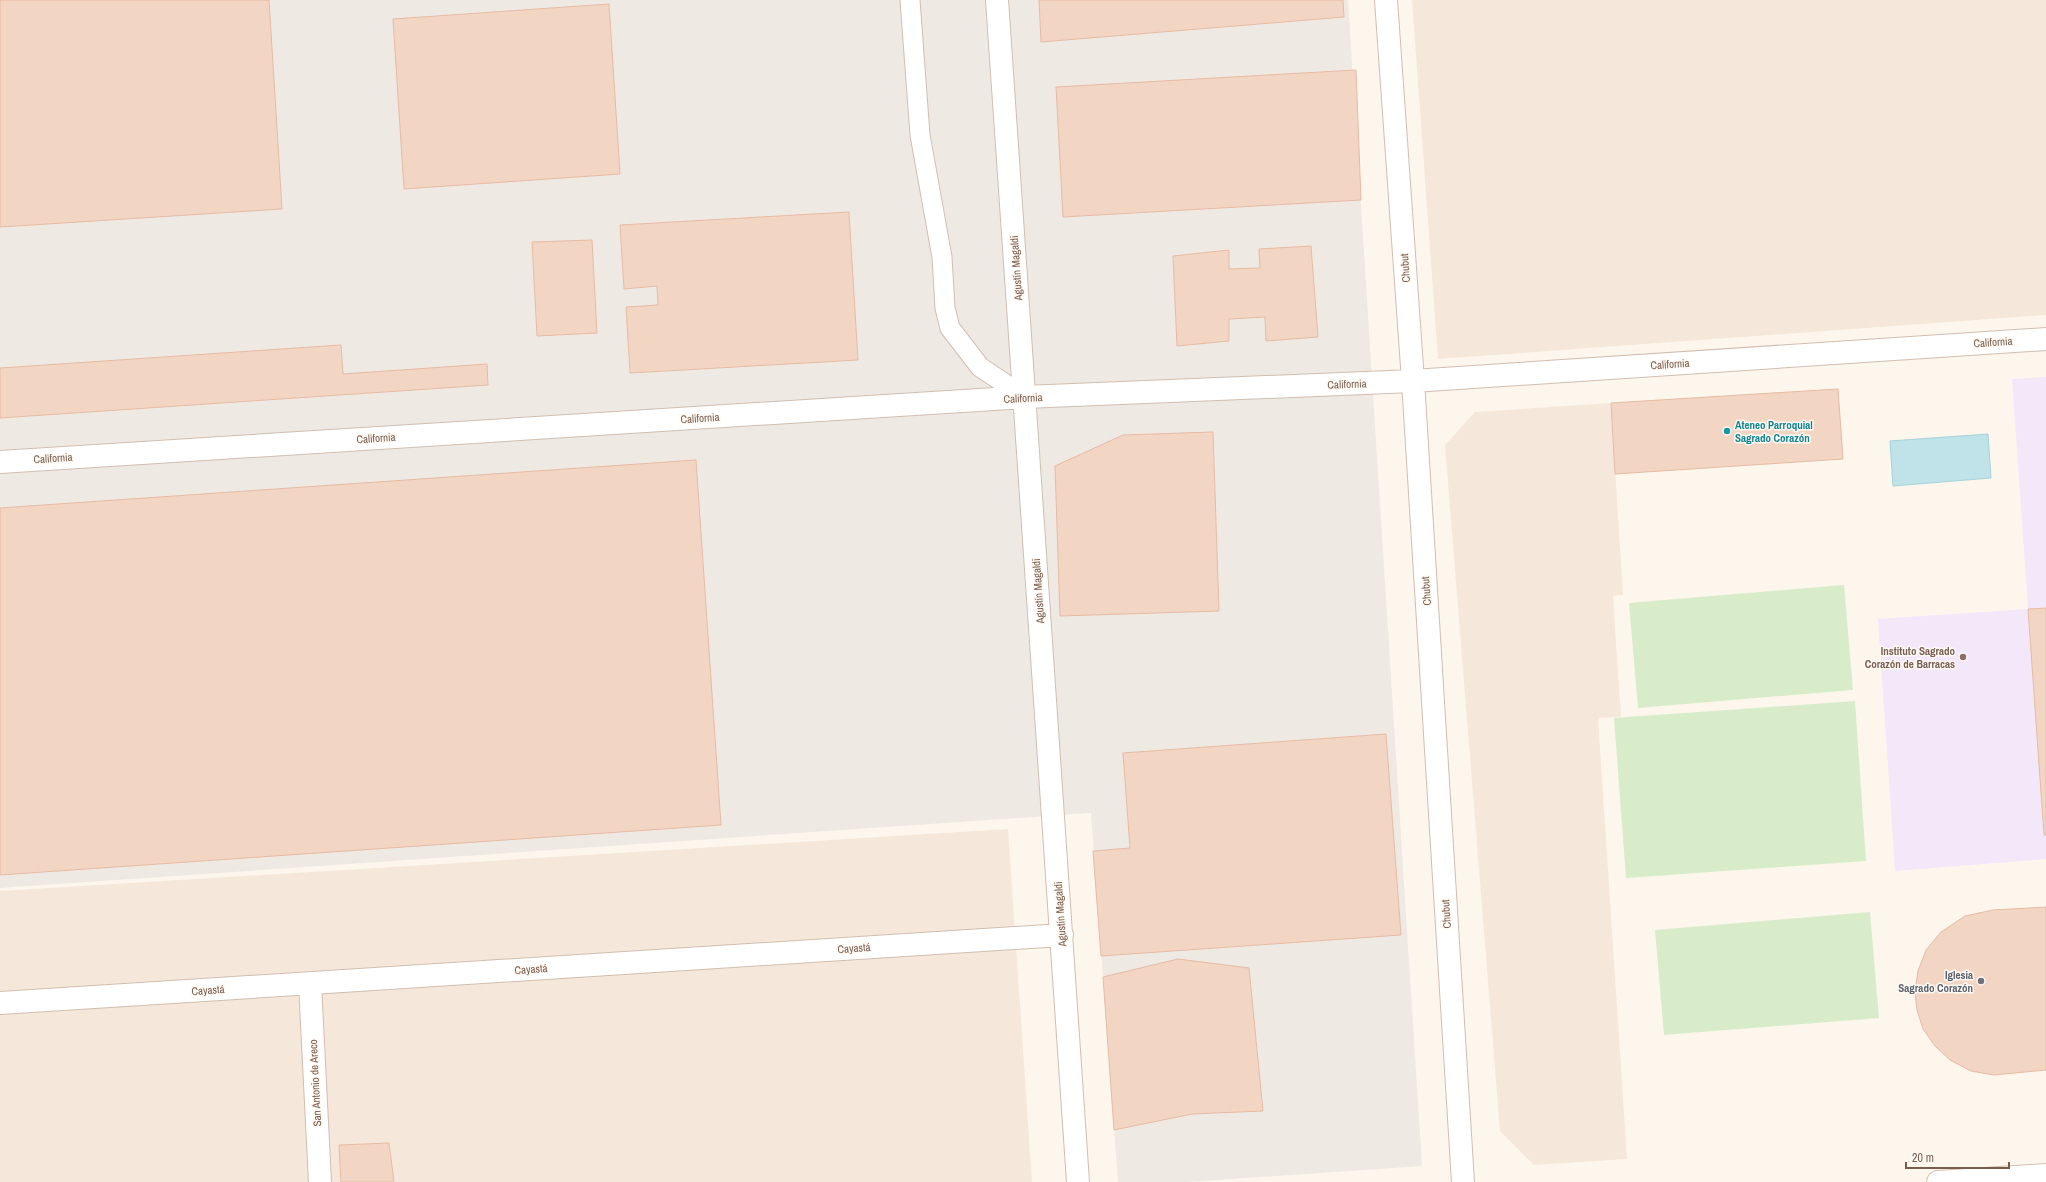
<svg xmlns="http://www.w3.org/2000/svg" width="2046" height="1182" viewBox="0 0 2046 1182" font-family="'Archivo Narrow',sans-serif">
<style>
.residential{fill:#f5e8da}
.industrial{fill:#efe9e4}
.education{fill:#f3e8fa}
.green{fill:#d8ecc9}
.water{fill:#bfe3e8;stroke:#a5d3da}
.building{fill:#f3d5c3;stroke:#e6bba3}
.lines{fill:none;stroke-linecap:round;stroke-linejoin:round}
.lane-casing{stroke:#d1beb0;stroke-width:21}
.street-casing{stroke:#d1beb0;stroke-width:24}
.secondary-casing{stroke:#d6c0b0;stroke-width:24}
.lane{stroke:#fff;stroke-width:19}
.street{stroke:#fff;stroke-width:22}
.secondary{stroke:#fff;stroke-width:22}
.culture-dot{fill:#0f9aa8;stroke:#fffaf3;stroke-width:1.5}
.education-dot{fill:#8d6e63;stroke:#fffaf3;stroke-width:1.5}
.worship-dot{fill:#6b7280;stroke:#fffaf3;stroke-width:1.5}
.labels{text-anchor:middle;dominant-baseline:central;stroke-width:3;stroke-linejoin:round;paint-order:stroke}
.street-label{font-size:11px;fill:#7a5c4d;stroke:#fffaf3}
.culture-label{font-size:11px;font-weight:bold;fill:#0d838f;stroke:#fffaf3;text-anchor:start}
.education-label{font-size:11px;font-weight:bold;fill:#785e54;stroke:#fffaf3;text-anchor:end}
.worship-label{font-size:11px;font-weight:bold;fill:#5b616d;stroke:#fffaf3;text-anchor:end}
</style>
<rect width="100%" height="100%" fill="#fdf6ec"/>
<!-- residential -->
<path class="residential" d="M 1412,0 L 2046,0 L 2046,315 L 1438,359 Z
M 1611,403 L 1623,595 L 1613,596 L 1621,717 L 1598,718 L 1627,1159 L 1534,1165 L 1500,1131 L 1445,445 L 1475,412 Z
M 1008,829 L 1032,1182 L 0,1182 L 0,891 Z"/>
<!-- industrial -->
<path class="industrial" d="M 0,0 L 1348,0 L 1422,1166 L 1188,1182 L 1118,1182 L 1091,813 L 0,888 Z"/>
<!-- education -->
<path class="education" d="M 2046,377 L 2046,859 L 1895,871 L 1878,619 L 2028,609 L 2012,379 Z"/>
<!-- green -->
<path class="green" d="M 1844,585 L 1853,690 L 1638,708 L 1629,603 Z
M 1855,701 L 1866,861 L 1626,878 L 1614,718 Z
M 1870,912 L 1879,1018 L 1664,1035 L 1655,930 Z"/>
<!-- water -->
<path class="water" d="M 1988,434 L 1991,478 L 1893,486 L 1890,441 Z"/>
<!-- building -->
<path class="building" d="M 0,0 L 269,0 L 282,209 L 0,227 Z
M 1039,0 L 1343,0 L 1344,17 L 1041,42 Z
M 609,4 L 620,174 L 404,189 L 393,19 Z
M 1356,70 L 1361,200 L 1063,217 L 1056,87 Z
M 849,212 L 858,360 L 630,373 L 626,307 L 658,305 L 657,286 L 624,289 L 620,225 Z
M 592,240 L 597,333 L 537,336 L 532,242 Z
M 1311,246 L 1318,337 L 1266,341 L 1265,317 L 1229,319 L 1229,341 L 1177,346 L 1173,256 L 1229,250 L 1229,269 L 1260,268 L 1259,249 Z
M 341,345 L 343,374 L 487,364 L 488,385 L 0,418 L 0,368 Z
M 1838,389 L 1843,459 L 1615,474 L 1611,403 Z
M 1213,432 L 1219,611 L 1060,616 L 1055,466 L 1123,435 Z
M 696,460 L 721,825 L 0,875 L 0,508 Z
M 2046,608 L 2046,835 L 2044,835 L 2028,609 Z
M 1386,734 L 1401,935 L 1101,956 L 1093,851 L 1130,848 L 1123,753 Z
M 2046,907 L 2046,1070 L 1994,1075 L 1971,1071 L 1950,1060 L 1935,1046 L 1923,1029 L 1917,1010 L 1915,991 L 1918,971 L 1926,950 L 1941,932 L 1965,916 L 1993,910 Z
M 1178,959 L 1249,968 L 1263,1111 L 1192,1114 L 1114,1130 L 1103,977 Z
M 389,1143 L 394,1182 L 341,1182 L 339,1145 Z"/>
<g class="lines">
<!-- lane casing -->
<g class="lane-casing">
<path id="lane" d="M 910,0 L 920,135 L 942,257 L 945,308 L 950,328 L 980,367 L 1025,397"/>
</g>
<!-- street casing -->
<g class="street-casing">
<path id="street" d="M 997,0 L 1078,1182
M 1386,0 L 1413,381 L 1463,1182
M 0,462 L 1025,397 L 1413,381 L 2046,339
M 310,984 L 320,1182
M 0,1003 L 1062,935"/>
</g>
<!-- secondary casing -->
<g class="secondary-casing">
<path id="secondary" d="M 1938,1182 L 2046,1175"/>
</g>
<!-- lane -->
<use href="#lane" class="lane"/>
<!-- street -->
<use href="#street" class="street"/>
<!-- secondary -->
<use href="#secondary" class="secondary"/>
</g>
<!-- markers -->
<circle class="culture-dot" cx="1727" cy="431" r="4"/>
<circle class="education-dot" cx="1963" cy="657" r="4"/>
<circle class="worship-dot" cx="1981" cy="981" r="4"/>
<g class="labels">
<!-- street labels -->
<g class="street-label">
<text transform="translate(1016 268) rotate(-94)">Agustín Magaldi</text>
<text transform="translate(1405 268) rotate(-94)">Chubut</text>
<text transform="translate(1993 342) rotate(-4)">California</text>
<text transform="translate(1670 364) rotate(-4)">California</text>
<text transform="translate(1347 384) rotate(-2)">California</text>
<text transform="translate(1023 398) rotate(-3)">California</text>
<text transform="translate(700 418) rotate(-4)">California</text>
<text transform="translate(376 438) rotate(-4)">California</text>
<text transform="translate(53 458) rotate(-4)">California</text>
<text transform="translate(1038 591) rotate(-94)">Agustín Magaldi</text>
<text transform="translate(1426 591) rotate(-94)">Chubut</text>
<text transform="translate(1060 914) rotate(-94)">Agustín Magaldi</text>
<text transform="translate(1446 914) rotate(-94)">Chubut</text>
<text transform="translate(854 948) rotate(-4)">Cayastá</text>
<text transform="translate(531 969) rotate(-4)">Cayastá</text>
<text transform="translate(208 990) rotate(-4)">Cayastá</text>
<text transform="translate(315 1083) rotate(-93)">San Antonio de Areco</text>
</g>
<!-- culture labels -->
<g class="culture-label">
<text x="1735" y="425">Ateneo Parroquial<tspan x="1735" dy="13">Sagrado Corazón</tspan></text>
</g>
<!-- education labels -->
<g class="education-label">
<text x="1955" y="651">Instituto Sagrado<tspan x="1955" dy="13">Corazón de Barracas</tspan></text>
</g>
<!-- worship labels -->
<g class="worship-label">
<text x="1973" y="975">Iglesia<tspan x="1973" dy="13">Sagrado Corazón</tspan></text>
</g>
</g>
<!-- scale -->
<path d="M1906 1162v6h103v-6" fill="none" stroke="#7a5c4d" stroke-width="2"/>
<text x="1912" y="1162" font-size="12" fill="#7a5c4d" stroke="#fffaf3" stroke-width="3" paint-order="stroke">20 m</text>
</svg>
